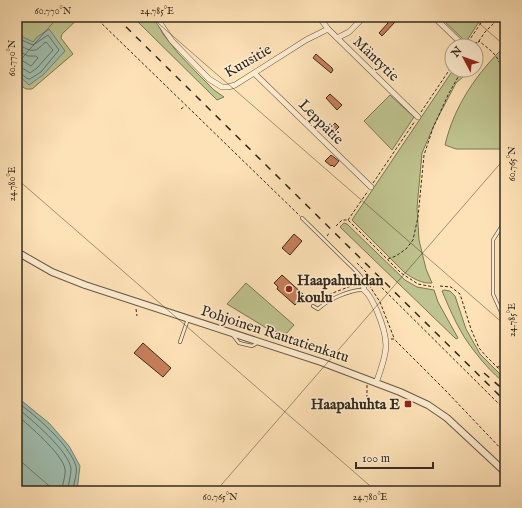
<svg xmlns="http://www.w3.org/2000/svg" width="522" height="508" viewBox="0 0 522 508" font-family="'IM FELL English',serif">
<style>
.green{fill:#bfc38f;stroke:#7a7757}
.water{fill:#a0beaf;stroke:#758375}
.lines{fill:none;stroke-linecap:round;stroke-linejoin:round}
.shore{stroke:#6a7467;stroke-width:1}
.building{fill:#c97f5b;stroke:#342b1f}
.service-casing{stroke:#665945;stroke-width:4}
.minor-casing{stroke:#665945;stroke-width:6}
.tertiary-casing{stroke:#665945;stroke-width:8}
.path{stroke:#342b1f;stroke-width:1;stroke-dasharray:3 2;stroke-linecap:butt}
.service{stroke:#feecd0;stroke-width:2.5}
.minor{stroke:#feecd0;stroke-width:5}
.tertiary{stroke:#feecd0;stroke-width:6}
.rail{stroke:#342b1f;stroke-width:1.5;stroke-dasharray:7 7;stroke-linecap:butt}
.ticks{fill:none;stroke:#342b1f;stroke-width:1;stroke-opacity:0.45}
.poi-dot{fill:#8f2418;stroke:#feecd0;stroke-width:1.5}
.labels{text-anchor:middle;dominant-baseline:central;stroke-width:3;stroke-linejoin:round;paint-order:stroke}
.street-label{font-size:15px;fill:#342b1f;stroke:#feecd0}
.poi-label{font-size:15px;font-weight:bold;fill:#342b1f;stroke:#feecd0;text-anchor:start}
.neatline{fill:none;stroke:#342b1f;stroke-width:1.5}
.ticks-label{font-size:10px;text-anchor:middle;fill:#342b1f}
</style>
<rect width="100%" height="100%" fill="#fee2b7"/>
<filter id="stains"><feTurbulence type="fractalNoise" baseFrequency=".005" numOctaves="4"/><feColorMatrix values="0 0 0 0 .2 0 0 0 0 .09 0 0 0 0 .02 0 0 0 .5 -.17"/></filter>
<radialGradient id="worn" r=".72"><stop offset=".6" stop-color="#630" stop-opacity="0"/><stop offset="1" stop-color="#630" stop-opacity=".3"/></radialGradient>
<!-- green -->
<path class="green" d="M 17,17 L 80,17 L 62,34 L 61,38 L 73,54 L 32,89 L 26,89 L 17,83 Z
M 133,17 L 154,17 L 163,34 L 178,53 L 197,73 L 214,90 L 224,97 L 217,100 Z
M 440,17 L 482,17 L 466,42 Z
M 505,46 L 505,149 L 456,149 L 445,145 C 454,106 477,73 505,46 Z
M 453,70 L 471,70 L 456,83 L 435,123 L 422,153 L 417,208 L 419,240 L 426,269 L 432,283 C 422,284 412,278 404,272 L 352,220 Z
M 390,95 L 414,117 L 392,150 L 364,121 Z
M 344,223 L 347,224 L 405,280 L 417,287 L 434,290 L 438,302 L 458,338 L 456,339 L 340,227 Z
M 246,283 L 294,325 L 285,335 L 268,329 L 227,304 Z
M 444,290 L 450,291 L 455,296 L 466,329 L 480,354 L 505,379 L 503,382 C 493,373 483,363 475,352 C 460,334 451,312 442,291 Z"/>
<!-- water -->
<path class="water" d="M 49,29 L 65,51 L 43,75 L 29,85 L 17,74 L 17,34 L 33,42 L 37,37 Z
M 17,397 L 49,423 L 69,446 L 80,466 L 77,491 L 17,491 Z"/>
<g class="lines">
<!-- shore -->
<path class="shore" d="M 17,38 L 33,45 L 48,35 L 59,50 L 41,72 L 30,79 C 24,79 23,72 17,72
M 17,43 C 23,47 32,54 39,48 C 42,46 43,43 46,42 L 53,50 L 37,68 L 30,73 L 22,68 L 17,67
M 17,50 L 28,56 L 36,56 L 38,58 L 31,66 L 23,61 L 17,61
M 17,402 C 35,415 69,444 76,466 C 78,473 73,484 73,491
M 17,408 C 30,418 70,452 71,469 C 71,476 68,484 68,491
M 17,415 C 29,426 62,453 65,469 C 66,476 62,484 62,491"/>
</g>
<!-- building -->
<path class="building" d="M 385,17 L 391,17 L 395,22 L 382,36 L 379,33 L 388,23 L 387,22 L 389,21 Z
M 316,54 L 332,68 L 333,70 L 331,73 L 313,58 Z
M 330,94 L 342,105 L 337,110 L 326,98 Z
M 335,123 L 339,127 L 334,132 L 336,133 L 331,138 L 326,132 Z
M 331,155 L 339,161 L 334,167 L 332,165 L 331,166 L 325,161 Z
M 294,234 L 302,241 L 290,255 L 282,248 Z
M 501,242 L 505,242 L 505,281 L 501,281 Z
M 282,275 L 304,295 L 295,305 L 277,289 L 278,287 L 274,283 Z
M 143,343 L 171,368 L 163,377 L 134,353 Z"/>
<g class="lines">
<!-- service casing -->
<g class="service-casing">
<path id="service" d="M 302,218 L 357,272 L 362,278 L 363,283
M 505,221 L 493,240 L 493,294 L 505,321
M 313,306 L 318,309 C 328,300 350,289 364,290
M 232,334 L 239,343 L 252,346 L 257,343
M 180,342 L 188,319"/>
</g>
<!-- minor casing -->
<g class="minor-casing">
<path id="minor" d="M 156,17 L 172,41 L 209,79 L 222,87 L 228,87 L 235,85 L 306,40 L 328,29
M 319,17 L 328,29 L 418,117
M 434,17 L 461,43 L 465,46
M 337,38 L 349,32 L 364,17
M 254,73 L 371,187
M 363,283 L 364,290 C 371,296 373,303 377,311 C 390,342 388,351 376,383"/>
</g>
<!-- tertiary casing -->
<g class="tertiary-casing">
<path id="tertiary" d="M 17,252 L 52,272 L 85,285 L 321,362 L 400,392 L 428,405 L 447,418 L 505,472"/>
</g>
<!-- path -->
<path class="path" d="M 95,17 L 300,216
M 17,23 L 26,17
M 468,42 L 485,17
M 470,46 L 479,41 L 485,32 L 500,17
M 476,47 L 479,41 C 486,47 496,53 499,62
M 181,109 L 185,106
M 421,112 L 452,66
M 373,183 L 415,121
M 348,220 L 368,191
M 336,226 L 342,220 L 348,220 L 401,273 L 418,284 L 434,287
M 327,236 L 330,232
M 388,259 L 396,256 L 406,249 L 413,240 L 418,217 L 424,155 L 433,128 L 448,95 L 462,70
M 357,263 L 505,410
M 369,285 L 380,302 L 394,338
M 440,286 L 451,287 L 460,294 L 471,329 L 479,348 L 486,356 L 505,375
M 317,303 L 322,297 L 359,283
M 136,309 L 137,316
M 391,339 L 394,339 L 447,392 L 505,453
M 497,367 L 505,366
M 367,385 L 367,399"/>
<!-- service -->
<use href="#service" class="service"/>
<!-- minor -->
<use href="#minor" class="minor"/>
<!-- tertiary -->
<use href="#tertiary" class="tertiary"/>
<!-- rail -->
<path class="rail" d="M 116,17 L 505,401
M 484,373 L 505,391"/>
</g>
<!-- ticks -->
<path class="ticks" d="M 151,17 L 505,325M 472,17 L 505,46M 17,64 L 58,17M 17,179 L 376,491M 17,458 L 55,491M 216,491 L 505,158"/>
<!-- markers -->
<g class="poi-dot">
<circle cx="289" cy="289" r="4"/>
<rect x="404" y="400" width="8" height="8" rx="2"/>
</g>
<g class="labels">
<!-- street labels -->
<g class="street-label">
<text transform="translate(376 59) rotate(44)">Mäntytie</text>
<text transform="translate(248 61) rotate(-30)">Kuusitie</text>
<text transform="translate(321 122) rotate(45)">Leppätie</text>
<text transform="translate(275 334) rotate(18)">Pohjoinen Rautatienkatu</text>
</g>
<!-- poi labels -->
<g class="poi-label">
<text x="297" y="280">Haapahuhdan<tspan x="297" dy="17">koulu</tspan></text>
<text x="400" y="404" text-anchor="end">Haapahuhta E</text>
</g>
</g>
<!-- margin -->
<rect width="522" height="508" fill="none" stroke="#fee2b7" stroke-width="44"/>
<!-- north arrow -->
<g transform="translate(464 58) rotate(311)"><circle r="19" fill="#feecd0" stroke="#ad9f89"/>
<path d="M0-3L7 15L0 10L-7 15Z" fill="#8f2418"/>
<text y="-6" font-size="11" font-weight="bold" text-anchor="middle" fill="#342b1f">N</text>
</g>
<!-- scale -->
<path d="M356 462v6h77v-6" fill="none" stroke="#342b1f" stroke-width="2"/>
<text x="362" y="462" font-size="12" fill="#342b1f" stroke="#feecd0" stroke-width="3" paint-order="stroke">100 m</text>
<rect x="22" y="22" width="478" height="464" class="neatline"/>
<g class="ticks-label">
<text x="53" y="14">60.770°N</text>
<text x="157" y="14">24.785°E</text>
<text transform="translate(11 58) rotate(-90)" y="4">60.770°N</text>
<text transform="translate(511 164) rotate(-90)" y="4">60.765°N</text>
<text transform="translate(11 184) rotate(-90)" y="4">24.780°E</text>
<text transform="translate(511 320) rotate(-90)" y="4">24.785°E</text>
<text x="220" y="500">60.765°N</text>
<text x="370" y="500">24.780°E</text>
</g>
<rect width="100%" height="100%" filter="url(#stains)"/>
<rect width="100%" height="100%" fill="url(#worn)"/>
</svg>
